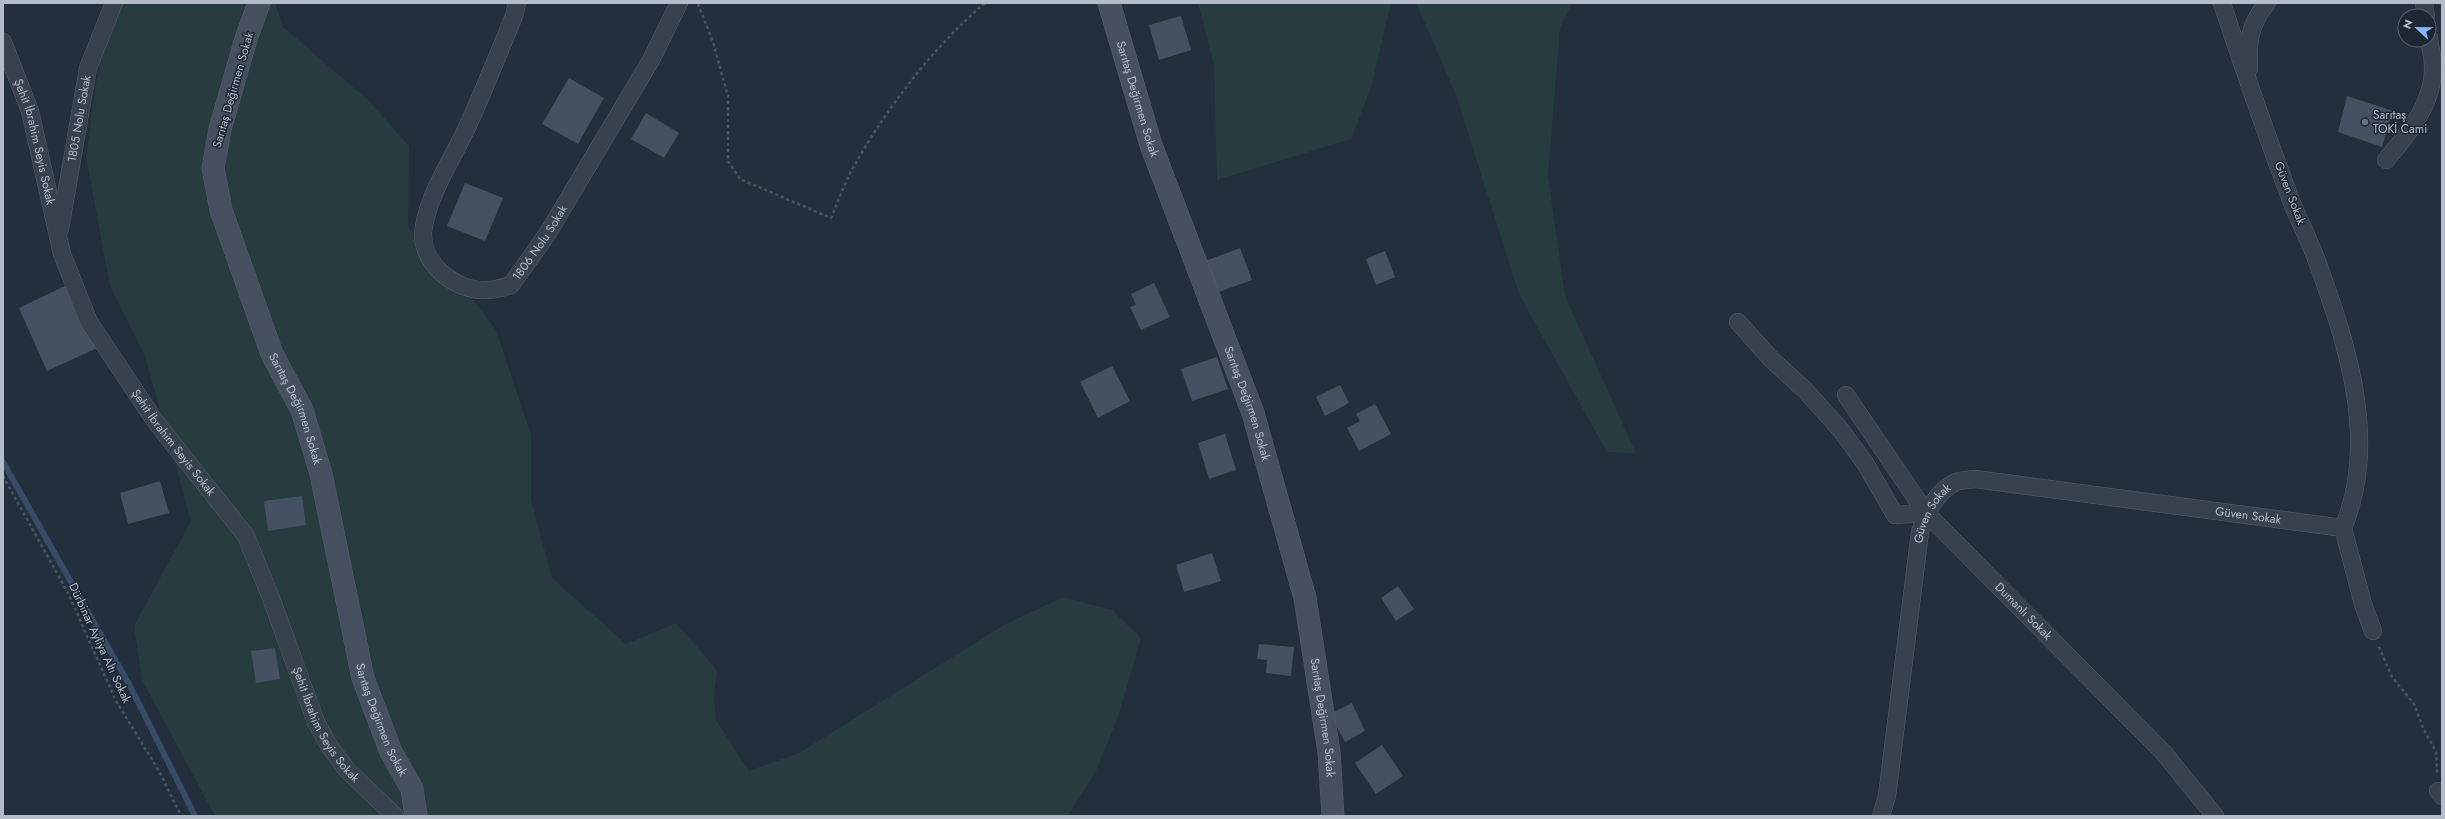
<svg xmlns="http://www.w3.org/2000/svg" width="2445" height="819" viewBox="0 0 2445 819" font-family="Jost,sans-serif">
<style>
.green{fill:#263c3f}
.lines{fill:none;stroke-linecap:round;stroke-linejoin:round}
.stream{stroke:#394c67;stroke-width:6}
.building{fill:#455162}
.street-casing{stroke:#565f6c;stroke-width:18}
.secondary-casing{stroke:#565f6c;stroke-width:23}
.path{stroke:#44595c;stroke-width:2.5;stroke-dasharray:3 3;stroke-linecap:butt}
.street{stroke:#38414e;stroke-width:17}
.secondary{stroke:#465061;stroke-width:22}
.worship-dot{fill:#6b7280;stroke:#1d2633;stroke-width:1.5}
.labels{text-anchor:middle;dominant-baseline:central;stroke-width:3;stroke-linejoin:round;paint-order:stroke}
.street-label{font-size:12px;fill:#b4bcc9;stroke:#1d2633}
.poi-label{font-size:12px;fill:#b4bcc9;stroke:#1d2633;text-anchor:start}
</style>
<rect width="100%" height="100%" fill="#242f3e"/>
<!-- green -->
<path class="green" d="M 122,3 L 275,3 L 283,27 L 368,100 L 409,146 L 408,227 L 458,280 L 496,330 L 531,435 L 531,500 L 552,578 L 626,644 L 676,623 L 717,670 L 714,696 L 716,720 L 749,771 L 799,753 L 1004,625 L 1063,597 L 1112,610 L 1141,638 L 1118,717 L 1096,771 L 1068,816 L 215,816 L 142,680 L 134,626 L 191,521 L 145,356 L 110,286 L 86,157 L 102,40 Z
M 1198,3 L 1391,3 L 1371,88 L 1351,139 L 1217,180 L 1214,65 Z
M 1416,3 L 1572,3 L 1560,28 L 1548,176 L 1565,296 L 1636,453 L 1607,452 L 1519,294 L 1456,95 Z"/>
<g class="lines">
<!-- stream -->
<path class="stream" d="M 3,462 L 131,688 L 195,816"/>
</g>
<!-- building -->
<path class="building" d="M 1181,16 L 1191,50 L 1159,60 L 1149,25 Z
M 569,78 L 604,98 L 578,144 L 542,124 Z
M 2347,96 L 2393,111 L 2382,147 L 2338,132 Z
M 646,113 L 679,133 L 664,158 L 631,139 Z
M 465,183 L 503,198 L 485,241 L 447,226 Z
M 1240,248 L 1252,280 L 1216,293 L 1205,261 Z
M 1385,251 L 1395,277 L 1376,285 L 1366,259 Z
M 1154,283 L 1170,317 L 1141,330 L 1130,307 L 1136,305 L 1131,294 Z
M 67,285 L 97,348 L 47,371 L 19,308 Z
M 1217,357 L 1228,389 L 1192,401 L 1181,369 Z
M 1112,366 L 1130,401 L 1098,418 L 1080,382 Z
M 1340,385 L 1349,403 L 1325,416 L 1316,397 Z
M 1375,404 L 1391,434 L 1359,451 L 1347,428 L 1360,421 L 1356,414 Z
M 1225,434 L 1236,470 L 1209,479 L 1198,443 Z
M 160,481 L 169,513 L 128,524 L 120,493 Z
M 302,496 L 306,525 L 268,531 L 264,501 Z
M 1212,553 L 1221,581 L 1184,592 L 1176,565 Z
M 1398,586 L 1414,609 L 1396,621 L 1381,598 Z
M 1259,644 L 1294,647 L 1291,676 L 1266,673 L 1267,660 L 1257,659 Z
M 275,648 L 280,679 L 256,683 L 251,651 Z
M 1352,703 L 1365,731 L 1345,742 L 1330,714 Z
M 1382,745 L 1403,776 L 1376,794 L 1355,763 Z"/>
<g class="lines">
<!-- street casing -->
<g class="street-casing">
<g id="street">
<path id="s1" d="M 517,3 L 514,16 C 499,52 485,88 469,123 C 455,155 430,191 424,226 C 417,261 454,292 488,290 C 495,290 504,287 511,285 L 548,233 L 651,60 L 679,3"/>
<path d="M 2424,3 L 2426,16"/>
<path id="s2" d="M 3,42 L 30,111 L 62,254 L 89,322 L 155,421 L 246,536 L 271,598 L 316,722 L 329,746 L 347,770 L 395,816"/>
<path d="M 2249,69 C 2248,41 2249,25 2267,3"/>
<path d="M 2386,160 C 2408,134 2434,103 2433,66 C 2433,57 2430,47 2429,38"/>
<path id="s3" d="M 60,229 L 88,68 L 114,3"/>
<path d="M 1738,322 L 1772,360 L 1805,390 L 1840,429 L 1865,463 L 1895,515 L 1926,513"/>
<path id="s4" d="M 1846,395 L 1926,513 L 2163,752 L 2215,816"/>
<path d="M 2343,528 L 2363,604 L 2373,631"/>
<path d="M 2438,791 L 2442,796"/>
<path id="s5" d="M 1881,816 L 1887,796 L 1920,532 C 1926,513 1937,491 1956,482 C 1961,480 1969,480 1975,479 L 2343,528 C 2379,442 2348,347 2318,264 C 2311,243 2300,223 2292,203 C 2267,137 2244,70 2222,3"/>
</g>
</g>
<!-- secondary casing -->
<g class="secondary-casing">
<g id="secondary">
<path id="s6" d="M 259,3 L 246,39 L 220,129 L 213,168 L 221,210 L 272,354 L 302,410 L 321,474 L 363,678 L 391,752 L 412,789 L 416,816"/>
<path id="s7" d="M 1109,3 L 1151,145 L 1253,413 L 1305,598 L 1329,752 L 1333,816"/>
</g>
</g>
<!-- path -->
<path class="path" d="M 698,4 L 713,42 L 728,96 L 728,161 L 740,179 L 831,218 C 838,202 844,184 853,168 C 885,110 934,46 985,3
M 3,476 L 68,593 L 116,701 L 159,771 L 181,816
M 2379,647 L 2392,677 L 2414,704 L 2423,728 L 2436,752 L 2437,774"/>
<!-- street -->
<use href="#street" class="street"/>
<!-- secondary -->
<use href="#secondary" class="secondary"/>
</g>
<!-- markers -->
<circle class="worship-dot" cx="2365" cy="122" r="4"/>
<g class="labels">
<!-- street labels -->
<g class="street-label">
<text transform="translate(233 90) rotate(-74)">Sarıtaş Değirmen Sokak</text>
<text stroke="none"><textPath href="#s7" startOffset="100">Sarıtaş Değirmen Sokak</textPath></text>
<text stroke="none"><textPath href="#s3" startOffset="112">1805 Nolu Sokak</textPath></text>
<text stroke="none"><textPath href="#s2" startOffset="105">Şehit İbrahim Seyis Sokak</textPath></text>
<text transform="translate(2290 193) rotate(69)">Güven Sokak</text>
<text stroke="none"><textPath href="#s1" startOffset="420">1806 Nolu Sokak</textPath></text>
<text stroke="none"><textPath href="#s7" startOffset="424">Sarıtaş Değirmen Sokak</textPath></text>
<text stroke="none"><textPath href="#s6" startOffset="427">Sarıtaş Değirmen Sokak</textPath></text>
<text stroke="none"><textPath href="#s2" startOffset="441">Şehit İbrahim Seyis Sokak</textPath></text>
<text stroke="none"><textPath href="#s5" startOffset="645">Güven Sokak</textPath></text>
<text stroke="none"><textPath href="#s5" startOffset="309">Güven Sokak</textPath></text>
<text stroke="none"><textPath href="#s4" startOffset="281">Dumanlı Sokak</textPath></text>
<text transform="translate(100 643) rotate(65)">Dürbinar Ayliya Altı Sokak</text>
<text stroke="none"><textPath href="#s7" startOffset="748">Sarıtaş Değirmen Sokak</textPath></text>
<text stroke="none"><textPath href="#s6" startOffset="751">Sarıtaş Değirmen Sokak</textPath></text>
<text stroke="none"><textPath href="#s2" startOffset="765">Şehit İbrahim Seyis Sokak</textPath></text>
</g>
<!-- poi labels -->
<g class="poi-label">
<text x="2373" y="115">Sarıtaş<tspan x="2373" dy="14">TOKİ Cami</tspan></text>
</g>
</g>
<!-- border -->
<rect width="2445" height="819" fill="none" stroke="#b4bcc9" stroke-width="8"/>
<!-- north arrow -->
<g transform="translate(2417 28) rotate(292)"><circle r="19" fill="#1d2633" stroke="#59626f"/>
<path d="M0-3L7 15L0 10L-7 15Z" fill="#8ab4f8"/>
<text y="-6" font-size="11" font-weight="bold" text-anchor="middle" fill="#b4bcc9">N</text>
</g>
</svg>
